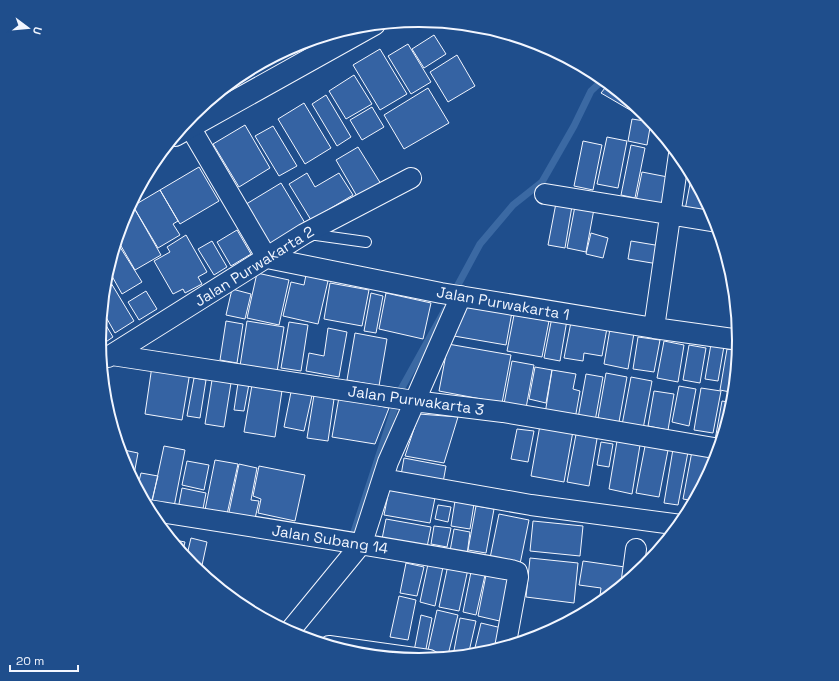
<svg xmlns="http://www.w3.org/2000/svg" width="839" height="681" viewBox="0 0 839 681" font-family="'Space Grotesk',sans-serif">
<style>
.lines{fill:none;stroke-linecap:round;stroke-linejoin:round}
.stream{stroke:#3b69a3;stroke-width:7}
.building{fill:#3563a3;stroke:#f2f6ff}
.lane-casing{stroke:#f2f6ff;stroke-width:12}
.street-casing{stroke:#f2f6ff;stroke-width:22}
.secondary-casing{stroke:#f2f6ff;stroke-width:24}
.lane{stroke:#1f4e8c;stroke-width:10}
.street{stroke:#1f4e8c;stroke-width:20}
.secondary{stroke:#1f4e8c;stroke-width:22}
.labels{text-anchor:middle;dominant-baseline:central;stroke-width:3;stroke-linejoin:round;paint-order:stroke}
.street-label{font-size:15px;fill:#f2f6ff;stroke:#1f4e8c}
.rim{fill:none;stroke:#f2f6ff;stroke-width:2}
</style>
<rect width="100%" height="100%" fill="#1f4e8c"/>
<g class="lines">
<!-- stream -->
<path class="stream" d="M 453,294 L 480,244 L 513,205 L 542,182 L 574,126 L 591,91 L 604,79
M 351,541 L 400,391 L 445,310"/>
</g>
<!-- building -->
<path class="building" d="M 434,35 L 446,54 L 424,68 L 412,49 Z
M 408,44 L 431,82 L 411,94 L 388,56 Z
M 380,49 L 407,94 L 380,110 L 353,65 Z
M 457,55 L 475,86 L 448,102 L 430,72 Z
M 354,75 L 372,104 L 346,119 L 329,91 Z
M 609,83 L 646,114 L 654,124 L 601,93 Z
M 428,88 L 449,123 L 404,149 L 384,115 Z
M 326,95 L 351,137 L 337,146 L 312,104 Z
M 304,103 L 331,148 L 305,164 L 278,119 Z
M 372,107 L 384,127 L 362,140 L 350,120 Z
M 632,119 L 651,122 L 647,145 L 628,141 Z
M 245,125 L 270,168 L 239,187 L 213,144 Z
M 273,126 L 297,166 L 279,176 L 255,136 Z
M 607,137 L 627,141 L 618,188 L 597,184 Z
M 583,141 L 602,145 L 593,190 L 574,186 Z
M 631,145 L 645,148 L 635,198 L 621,195 Z
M 358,147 L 381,184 L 358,198 L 336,160 Z
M 199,167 L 219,201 L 180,224 L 160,190 Z
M 690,171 L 695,179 L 689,178 Z
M 642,172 L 673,178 L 668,207 L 636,201 Z
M 307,173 L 315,187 L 339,173 L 353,195 L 311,220 L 289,184 Z
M 281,183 L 305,223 L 267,246 L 243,206 Z
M 690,184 L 698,185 L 714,216 L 685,210 Z
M 160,190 L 178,221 L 173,224 L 180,235 L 158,248 L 133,206 Z
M 556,203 L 572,206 L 565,248 L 548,245 Z
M 133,206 L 161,255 L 135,270 L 117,239 L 123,218 L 128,209 Z
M 575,206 L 594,209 L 586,252 L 567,248 Z
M 237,230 L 251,254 L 231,266 L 217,242 Z
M 591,233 L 608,238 L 603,258 L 586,254 Z
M 186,235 L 207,272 L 198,277 L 202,284 L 185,293 L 183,289 L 173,294 L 154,261 L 170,252 L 167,247 Z
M 212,241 L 227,267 L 214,275 L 198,249 Z
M 631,241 L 661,246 L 658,264 L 628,259 Z
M 120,247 L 142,282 L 122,294 L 108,269 L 113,252 Z
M 257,273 L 289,280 L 279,325 L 247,318 Z
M 306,275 L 328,281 L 318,324 L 283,316 L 291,282 L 304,285 Z
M 108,278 L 134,321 L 115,333 L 102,310 L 105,280 Z
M 330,283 L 369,290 L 362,326 L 324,319 Z
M 232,289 L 251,294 L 245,319 L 226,315 Z
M 146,291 L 157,309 L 139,320 L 128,302 Z
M 371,293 L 383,296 L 376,333 L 364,331 Z
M 386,293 L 431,303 L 423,339 L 379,329 Z
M 460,303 L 512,312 L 506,345 L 454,336 Z
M 553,312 L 568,314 L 560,361 L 544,358 Z
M 514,315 L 549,321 L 542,357 L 507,351 Z
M 101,317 L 113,337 L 100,346 L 99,340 Z
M 226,321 L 243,324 L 237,363 L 220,360 Z
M 247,321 L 284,327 L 277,372 L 240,366 Z
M 289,322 L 308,325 L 301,371 L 281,368 Z
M 571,322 L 607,328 L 602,356 L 584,353 L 583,361 L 564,358 Z
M 611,323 L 635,327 L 628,369 L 604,364 Z
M 328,328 L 347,332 L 339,377 L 306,371 L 309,353 L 324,356 Z
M 355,333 L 387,339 L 379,386 L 347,380 Z
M 638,337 L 660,340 L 654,372 L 633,369 Z
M 664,341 L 684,345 L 678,382 L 657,378 Z
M 448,344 L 511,355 L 502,403 L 439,391 Z
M 711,344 L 724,346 L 718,381 L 705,379 Z
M 689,345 L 706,348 L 700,383 L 683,380 Z
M 727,349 L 739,351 L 735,393 L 720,390 Z
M 512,361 L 534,365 L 526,408 L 504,404 Z
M 152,366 L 190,372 L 182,420 L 145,414 Z
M 535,367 L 552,370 L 546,403 L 529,399 Z
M 552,370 L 576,374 L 573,389 L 580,391 L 575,419 L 545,414 Z
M 606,373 L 627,377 L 619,422 L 598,418 Z
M 586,374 L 603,377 L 595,421 L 578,418 Z
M 631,377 L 652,381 L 643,429 L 622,425 Z
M 194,378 L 206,380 L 200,418 L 187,416 Z
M 253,379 L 283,384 L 275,437 L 244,432 Z
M 212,380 L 231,383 L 224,427 L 205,424 Z
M 238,383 L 249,384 L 244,411 L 234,410 Z
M 679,386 L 696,389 L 689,426 L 672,422 Z
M 292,387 L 313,391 L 304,431 L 284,427 Z
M 701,388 L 721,391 L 713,433 L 694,430 Z
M 654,391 L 674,394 L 668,430 L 648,426 Z
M 314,395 L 334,399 L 328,441 L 307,438 Z
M 339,397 L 389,408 L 375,444 L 332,437 Z
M 722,401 L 734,403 L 722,441 L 715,440 Z
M 419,414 L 458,417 L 444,463 L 405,456 Z
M 540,425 L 573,431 L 564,482 L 531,476 Z
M 517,429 L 534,431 L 528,462 L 511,459 Z
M 577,429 L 598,433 L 589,486 L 567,482 Z
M 617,441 L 640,445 L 632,494 L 609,489 Z
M 646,441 L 669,445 L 659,497 L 636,493 Z
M 601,442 L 613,444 L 609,467 L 597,465 Z
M 164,446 L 185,450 L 174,507 L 152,502 Z
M 119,449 L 138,453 L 133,480 L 123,463 Z
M 673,449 L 688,452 L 678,505 L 664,503 Z
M 692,451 L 710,454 L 705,483 L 695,501 L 683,499 Z
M 715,457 L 717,458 L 713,469 Z
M 404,458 L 446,466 L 442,488 L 400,481 Z
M 215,460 L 238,464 L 226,519 L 204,515 Z
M 187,461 L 209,465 L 204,490 L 182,485 Z
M 239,464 L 257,468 L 251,500 L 259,501 L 254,523 L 228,517 Z
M 259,466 L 305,475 L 295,521 L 258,513 L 261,499 L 253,496 Z
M 141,473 L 158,476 L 151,504 L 145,503 L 137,489 Z
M 182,488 L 206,493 L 202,514 L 178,509 Z
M 389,490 L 435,498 L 430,523 L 384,515 Z
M 455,501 L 474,504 L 470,529 L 451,526 Z
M 438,505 L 451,507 L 448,522 L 435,519 Z
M 476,506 L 494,509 L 486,553 L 468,550 Z
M 499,514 L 529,520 L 520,564 L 490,558 Z
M 386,519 L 431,527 L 427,547 L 382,539 Z
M 533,521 L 583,526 L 580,556 L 530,551 Z
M 157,523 L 163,525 L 162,530 Z
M 434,526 L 451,528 L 447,547 L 431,544 Z
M 454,529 L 470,532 L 467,555 L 450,551 Z
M 191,538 L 207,542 L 201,570 L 194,568 L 186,559 Z
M 170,539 L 185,542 L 182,554 Z
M 530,558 L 578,563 L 574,603 L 526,597 Z
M 583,561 L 625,567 L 622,587 L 602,604 L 599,603 L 601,588 L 579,585 Z
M 406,563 L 424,567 L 417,596 L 400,593 Z
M 428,564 L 443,567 L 435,606 L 420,602 Z
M 448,565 L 468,569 L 459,611 L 439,607 Z
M 471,572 L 485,575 L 476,615 L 463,612 Z
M 200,573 L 207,574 L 207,578 Z
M 486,575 L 513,581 L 504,622 L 478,616 Z
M 399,596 L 416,600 L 408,640 L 390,637 Z
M 437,610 L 458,615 L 448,655 L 428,650 Z
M 421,615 L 432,618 L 425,654 L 414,651 Z
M 460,618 L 476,621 L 468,656 L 459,657 L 453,656 Z
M 481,623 L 506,629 L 501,649 L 473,656 Z"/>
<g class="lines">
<!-- lane casing -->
<g class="lane-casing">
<path id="lane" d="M 309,234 L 366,242"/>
</g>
<!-- street casing -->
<g class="street-casing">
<path id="street" d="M 190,127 L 267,258
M 545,194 L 717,222
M 267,258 L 441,293 L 654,328 L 740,340
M 654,328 L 679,154
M 112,355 L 414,401 L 503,412 L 720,449
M 108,357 L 304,234 L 411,178
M 383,479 L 531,505 L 681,525
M 148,510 C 269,529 391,548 511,570 L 517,572 L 518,577 L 505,648
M 632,579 L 636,549
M 289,632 L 362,543 L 388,462 L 461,296
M 329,646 L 429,660"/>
</g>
<!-- secondary casing -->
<g class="secondary-casing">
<path id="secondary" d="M 175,135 L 374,24"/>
</g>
<!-- lane -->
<use href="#lane" class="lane"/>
<!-- street -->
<use href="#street" class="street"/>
<!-- secondary -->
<use href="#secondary" class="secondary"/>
</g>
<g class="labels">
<!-- street labels -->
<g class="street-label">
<text transform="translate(254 266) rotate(-32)">Jalan Purwakarta 2</text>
<text transform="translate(503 303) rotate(10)">Jalan Purwakarta 1</text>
<text transform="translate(416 400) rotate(8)">Jalan Purwakarta 3</text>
<text transform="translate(330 539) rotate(9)">Jalan Subang 14</text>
</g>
</g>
<!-- crop -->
<path d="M0 0H839V681H0ZM106 340a313 313 0 1 1 626 0a313 313 0 1 1-626 0Z" fill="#1f4e8c" fill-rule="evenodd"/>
<path class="rim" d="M106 340a313 313 0 1 1 626 0a313 313 0 1 1-626 0Z"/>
<!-- north arrow -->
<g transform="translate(28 28) rotate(106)" stroke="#1f4e8c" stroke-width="3" paint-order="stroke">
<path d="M0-3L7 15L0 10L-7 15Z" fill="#f2f6ff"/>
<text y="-6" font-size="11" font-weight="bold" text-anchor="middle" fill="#f2f6ff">U</text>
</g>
<!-- scale -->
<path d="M10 665v6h68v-6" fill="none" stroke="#f2f6ff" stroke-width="2"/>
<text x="16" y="665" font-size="12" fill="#f2f6ff" stroke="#1f4e8c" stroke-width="3" paint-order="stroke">20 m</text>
</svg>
